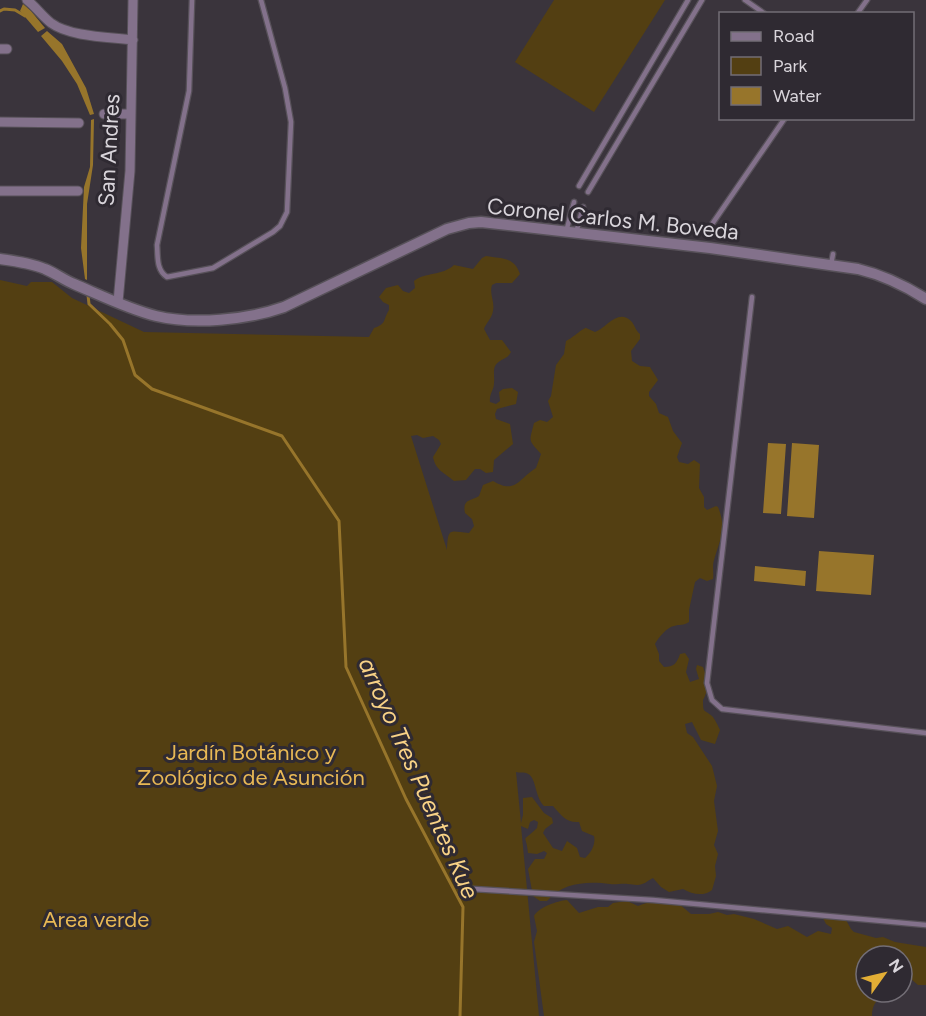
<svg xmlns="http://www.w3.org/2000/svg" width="926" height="1016" viewBox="0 0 926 1016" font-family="Figtree,sans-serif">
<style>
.green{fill:#533f12;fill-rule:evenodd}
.water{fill:#97752b}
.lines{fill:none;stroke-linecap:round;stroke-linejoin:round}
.stream{stroke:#97752b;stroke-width:3}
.service-casing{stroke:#575159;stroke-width:7}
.minor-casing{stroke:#575159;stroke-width:11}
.tertiary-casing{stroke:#575159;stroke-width:13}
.service{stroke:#83718b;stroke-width:4.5}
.minor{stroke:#83718b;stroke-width:9}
.tertiary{stroke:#83718b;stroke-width:10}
.labels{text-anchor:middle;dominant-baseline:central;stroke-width:6;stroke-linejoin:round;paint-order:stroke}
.street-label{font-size:22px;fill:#d9d5db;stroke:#2f2a32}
.park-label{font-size:22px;fill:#e8b854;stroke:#2f2a32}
.water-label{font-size:24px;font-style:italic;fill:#f8d286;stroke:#2f2a32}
</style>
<rect width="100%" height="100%" fill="#3a343c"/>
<!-- green -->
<path class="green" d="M 554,0 L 665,0 L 594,112 L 515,62 Z
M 486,256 C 501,259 514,256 520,274 L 512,283 L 496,283 L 492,285 C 489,294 495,301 493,311 C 492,318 486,323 484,329 L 490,340 L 502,340 L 511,352 C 507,359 505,357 500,361 C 491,366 495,375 494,383 C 494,390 489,394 490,402 L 496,404 L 500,401 L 499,392 L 503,389 L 512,388 L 518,392 L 516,404 L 497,409 L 495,414 L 496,419 L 510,424 L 513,444 L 494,460 L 493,472 L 486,473 L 480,469 L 475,469 L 466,480 L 454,481 C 444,472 436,471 433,457 L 441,444 L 439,440 L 433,436 L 423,438 L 417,435 L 411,436 L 447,550 C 448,527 449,531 469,533 L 474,526 L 472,519 L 465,513 C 462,499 471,501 479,496 L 483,485 L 493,481 C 516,495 519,478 536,468 L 541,454 C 528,439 529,443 534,423 L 540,420 L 547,422 L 553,417 L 548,401 L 551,396 L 556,365 L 564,354 L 566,341 C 571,339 583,328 586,328 C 589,329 592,331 595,332 C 606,328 618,308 631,321 C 635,325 635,330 640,334 L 640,339 L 631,351 L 632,361 L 640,366 L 650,367 L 658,380 L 649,392 L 649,396 L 656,404 L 659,413 L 668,417 L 673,431 L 682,443 L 677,457 L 679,462 L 688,464 L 694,460 L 700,464 L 699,488 L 704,497 L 704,507 L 707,510 L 716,506 L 718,507 C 727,529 720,539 714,560 C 712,566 714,573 713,579 L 707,581 L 700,578 L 695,582 L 689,610 L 689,622 C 683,626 680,624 674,626 C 667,627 658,638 655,644 L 659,654 L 659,661 L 664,667 C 674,667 677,663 680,654 L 685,653 L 689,659 L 686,672 L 690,682 L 699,679 L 696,669 L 697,665 L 703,667 C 707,677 709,691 703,700 C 703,714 704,709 712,716 C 715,719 718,726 720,730 L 715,744 L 701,740 L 692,722 L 685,724 L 687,733 L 693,737 L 712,766 L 717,786 L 714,801 L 718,831 L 714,845 L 718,854 L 715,866 L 716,876 L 712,890 C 703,897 692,894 683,889 L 669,892 L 661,887 L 653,878 C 647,881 644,885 637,885 C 634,885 631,884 628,884 C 623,883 615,885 610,884 C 588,881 563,882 547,901 L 540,901 L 533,896 L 528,869 L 535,859 L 544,859 L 547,853 L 544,851 L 537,854 L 528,853 C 526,831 520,845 537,828 L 538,822 L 534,820 L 530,822 L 528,829 L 521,826 L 539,1016 L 0,1016 L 0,280 L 27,286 L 31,282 L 52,282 L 72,298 L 144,332 L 369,337 L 374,328 C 387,324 383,319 389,310 L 389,305 L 383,302 L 379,297 L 386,288 L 398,285 L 403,291 L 409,293 L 415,288 L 414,281 C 425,272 442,276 454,265 L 473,269 L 482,258 ZM 516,772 C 519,773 523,772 526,773 C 537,776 534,796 544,806 L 553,806 C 561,815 566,823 579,822 L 582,831 L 594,836 C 596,844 591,853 585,858 L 580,857 L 577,848 L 567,841 L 562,851 L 553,848 L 543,833 L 545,829 L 553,823 L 552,818 L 544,813 L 532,797 L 523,798 L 523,815 L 521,823 Z
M 567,900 L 579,913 L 598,907 L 608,907 L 613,903 L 627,901 L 638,906 C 652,899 663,904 678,903 L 691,914 L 709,914 L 718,912 L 727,915 L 734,914 L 754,919 L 777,929 L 788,926 L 807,937 L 818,931 L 831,934 L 832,928 L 826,924 L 823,918 L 846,920 L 851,929 L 854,932 L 876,938 L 883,937 L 895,942 L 926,947 L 926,985 L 918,985 L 911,979 L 902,982 L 902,956 L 866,956 L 866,992 L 893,992 C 881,996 872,1001 872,1016 L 544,1016 L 534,942 L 537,931 L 534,916 C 539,907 557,901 567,900 Z"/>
<!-- water -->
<path class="water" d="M 23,4 L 31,11 L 45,28 L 38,32 L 20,11 Z
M 47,31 L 62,44 L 86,88 L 94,114 L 90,115 L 77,84 L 62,61 L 41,36 Z
M 94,119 L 93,165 L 87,204 L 87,280 L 85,279 L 81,248 L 84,187 L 90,167 L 91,120 Z
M 768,443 L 786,444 L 781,514 L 763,513 Z
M 792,443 L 819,445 L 814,518 L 787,516 Z
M 819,551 L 874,555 L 871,595 L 816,591 Z
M 755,566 L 806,571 L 805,586 L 754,581 Z"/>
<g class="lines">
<!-- stream -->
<path class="stream" d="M 0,11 L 4,9 L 15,10 L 25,16
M 88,295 L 89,304 L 110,324 L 123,340 L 135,375 L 152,389 L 282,436 L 339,521 L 346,667 L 406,799 L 463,907 L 460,1016"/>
<!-- service casing -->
<g class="service-casing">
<path id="service" d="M 192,0 L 189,91 L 157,245 C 158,256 156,270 167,277 L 213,268 L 273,232 L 280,226 L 287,212 L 291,122 L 285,88 L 261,0
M 745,0 L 765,14
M 857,14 L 867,0
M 579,186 L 688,0
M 588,192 L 702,0
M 708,230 L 785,118
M 566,232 L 574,202
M 576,233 L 583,207
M 831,265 L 833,254
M 752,297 L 707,683 L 712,700 L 722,709 L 926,733
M 473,889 L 653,900 L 926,925"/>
</g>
<!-- minor casing -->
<g class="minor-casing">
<path id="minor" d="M 27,0 C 36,7 42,16 51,23 C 70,37 110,37 133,40
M 0,49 L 7,49
M 104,114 L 131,114
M 0,122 L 79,123
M 0,191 L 78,191
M 118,302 L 130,171 L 133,0"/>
</g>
<!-- tertiary casing -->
<g class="tertiary-casing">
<path id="tertiary" d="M 0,259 C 15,261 31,263 45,269 C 55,273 64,280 74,284 C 100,295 128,309 156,316 C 194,325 247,320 284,307 L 447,229 L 469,223 L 481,222 L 710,248 L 858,269 C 883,275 904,285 926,299"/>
</g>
<!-- service -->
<use href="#service" class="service"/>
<!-- minor -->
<use href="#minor" class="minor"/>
<!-- tertiary -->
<use href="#tertiary" class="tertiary"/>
</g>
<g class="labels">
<!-- street labels -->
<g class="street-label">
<text transform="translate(109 150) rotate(-87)">San Andres</text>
<text transform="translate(613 219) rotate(6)">Coronel Carlos M. Boveda</text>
</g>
<!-- park labels -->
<g class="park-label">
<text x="251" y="752">Jardín Botánico y<tspan x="251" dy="25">Zoológico de Asunción</tspan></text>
<text x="96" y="919">Area verde</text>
</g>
<!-- water labels -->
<g class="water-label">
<text transform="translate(419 778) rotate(66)">arroyo Tres Puentes Kue</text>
</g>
</g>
<!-- legend -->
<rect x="719" y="12" width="195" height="108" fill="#2f2a32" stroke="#736e76" stroke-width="1.5"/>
<rect x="731" y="32" width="30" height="9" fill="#83718b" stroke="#736e76" stroke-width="1.5"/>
<text x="773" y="42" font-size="18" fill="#d9d5db">Road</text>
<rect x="731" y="57" width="30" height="18" fill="#533f12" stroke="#736e76" stroke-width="1.5"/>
<text x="773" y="72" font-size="18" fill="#d9d5db">Park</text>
<rect x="731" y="87" width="30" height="18" fill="#97752b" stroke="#736e76" stroke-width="1.5"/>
<text x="773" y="102" font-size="18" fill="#d9d5db">Water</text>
<!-- north arrow -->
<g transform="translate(884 974) rotate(56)"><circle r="28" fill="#2f2a32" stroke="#736e76" stroke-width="1.5"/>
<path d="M0-4.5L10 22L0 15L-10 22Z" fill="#e3ae35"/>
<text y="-9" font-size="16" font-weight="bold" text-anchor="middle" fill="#d9d5db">N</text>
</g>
</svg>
